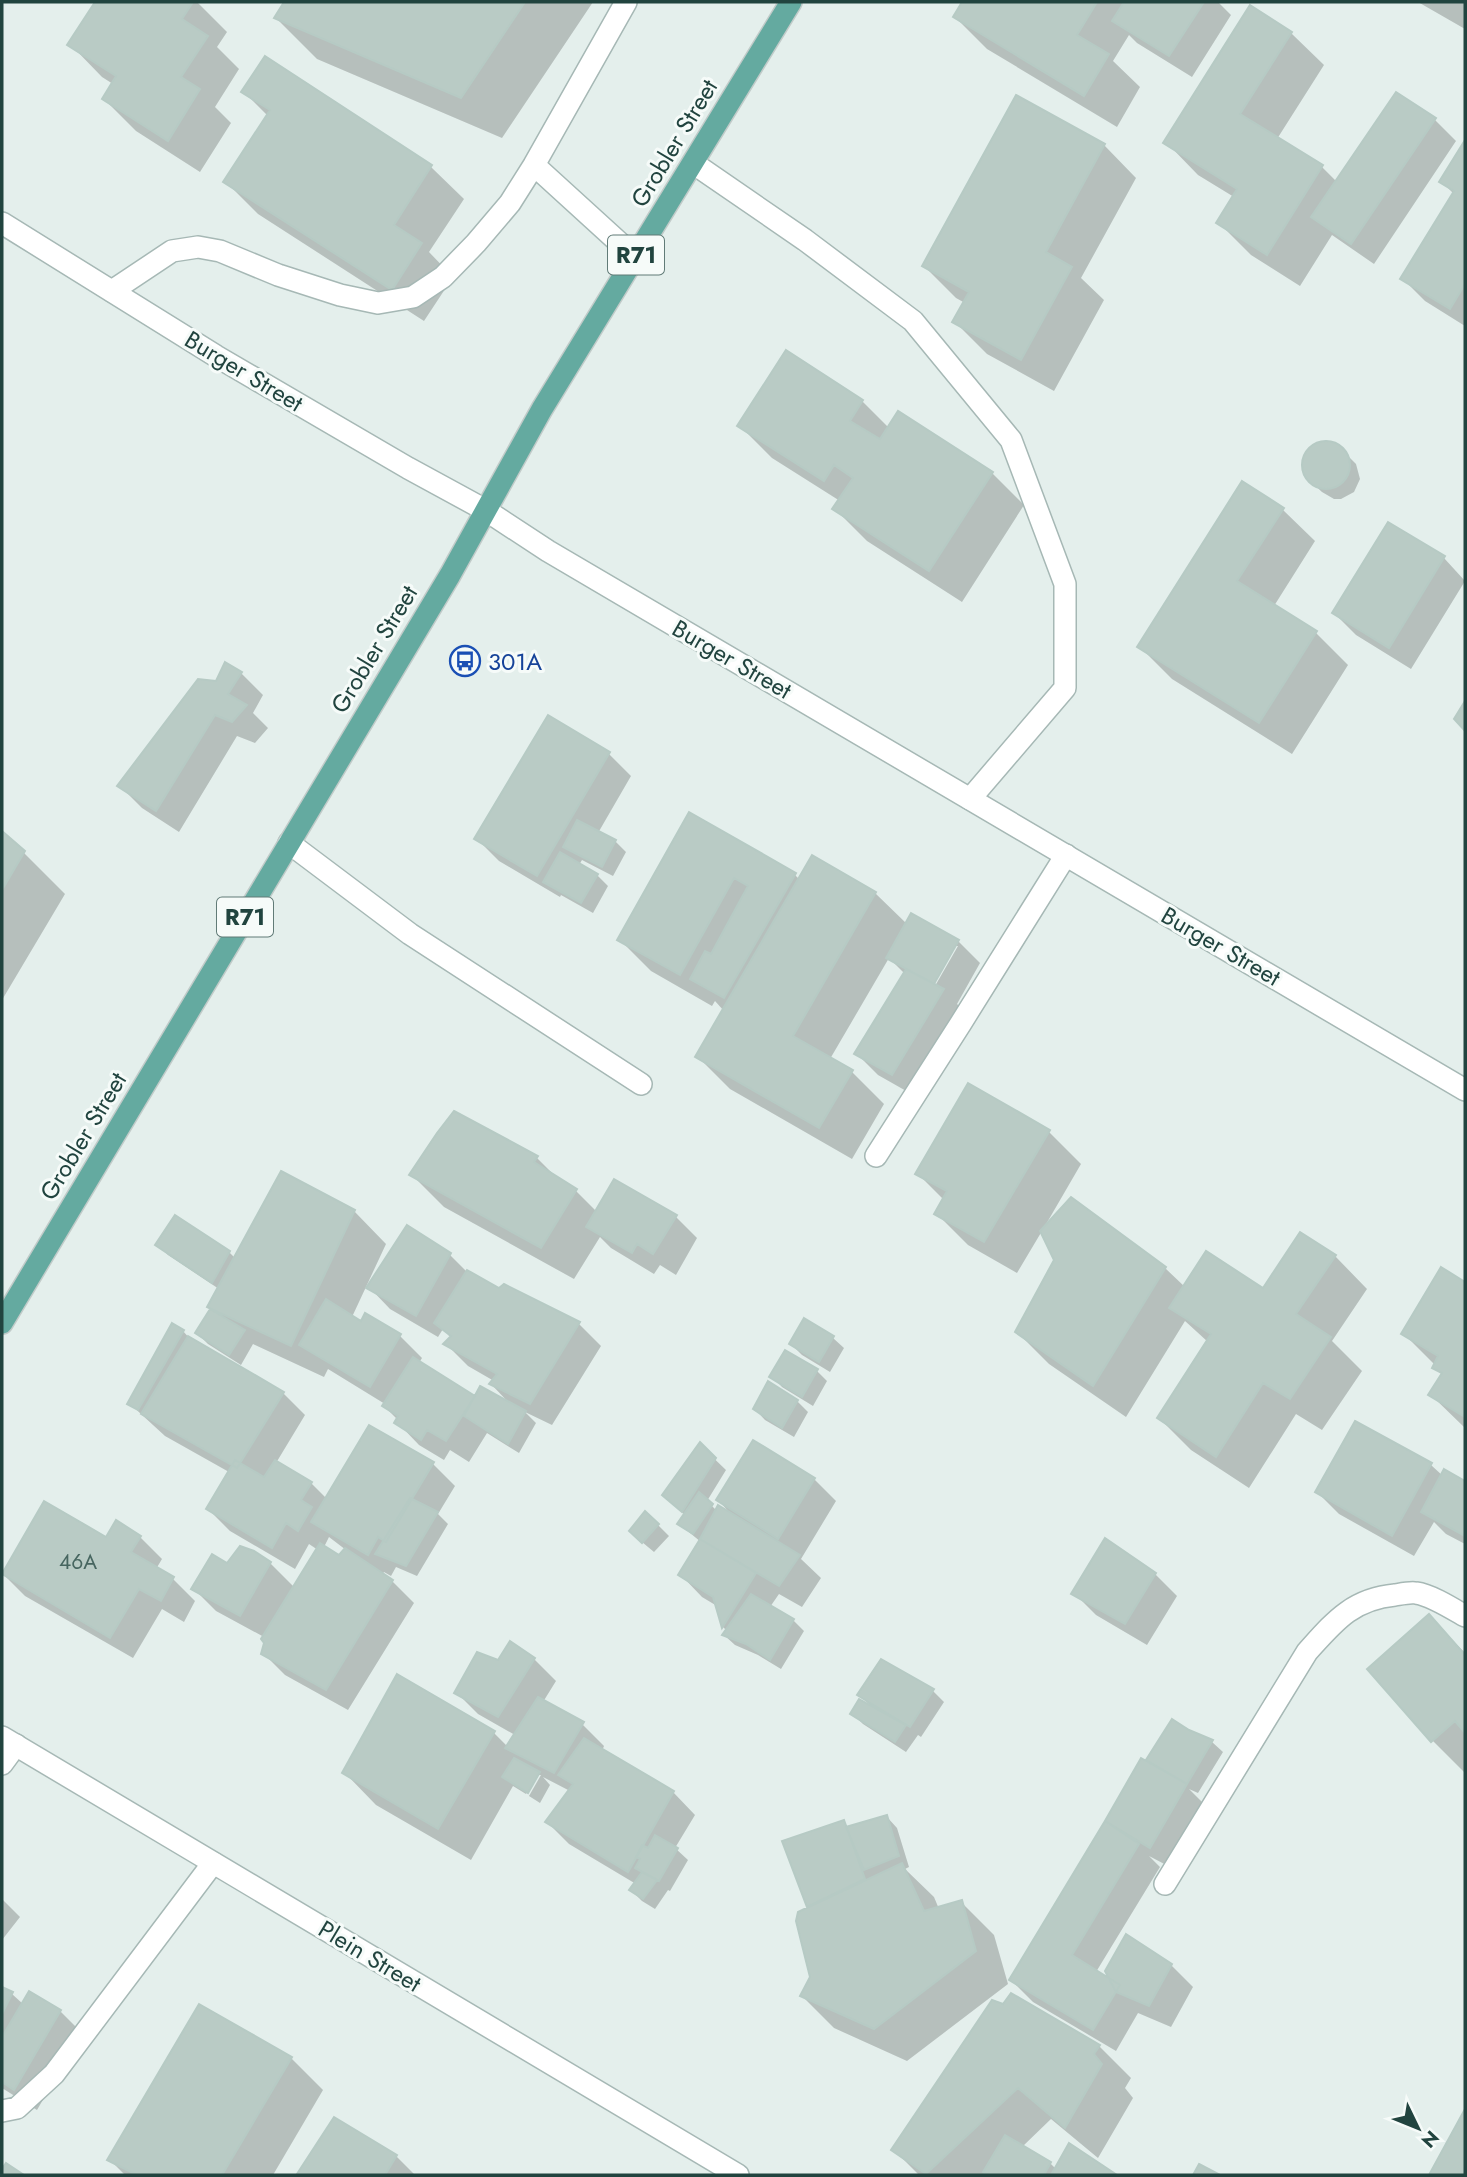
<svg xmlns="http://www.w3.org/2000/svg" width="1467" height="2177" viewBox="0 0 1467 2177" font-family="Jost,sans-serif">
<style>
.shadow{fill:#0003;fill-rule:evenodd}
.building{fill:#b9cbc5;stroke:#b6cac4;stroke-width:2}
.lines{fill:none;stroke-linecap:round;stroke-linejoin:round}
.service-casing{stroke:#a6b8b5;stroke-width:24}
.minor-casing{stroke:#a6b8b5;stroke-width:24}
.primary-casing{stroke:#c1cbc9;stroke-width:24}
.service{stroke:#fff;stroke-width:21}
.minor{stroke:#fff;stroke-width:21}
.primary{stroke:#64aaa0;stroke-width:21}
.labels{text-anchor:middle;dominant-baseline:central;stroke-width:6;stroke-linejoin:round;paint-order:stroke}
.number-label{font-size:21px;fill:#476660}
.shield{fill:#f6fbf9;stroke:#617b77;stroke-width:2}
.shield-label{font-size:23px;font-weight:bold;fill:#21443f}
.street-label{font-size:24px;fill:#21443f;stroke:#f6fbf9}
.transit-label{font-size:24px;fill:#164399;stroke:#f6fbf9;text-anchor:start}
</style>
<rect width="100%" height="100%" fill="#e4efec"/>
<!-- shadow -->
<path class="shadow" d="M 97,2 L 197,2 L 227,32 L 217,47 L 239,69 L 215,107 L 231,123 L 200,172 L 136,131 L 104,99 L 113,84 L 102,77 L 70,44 Z
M 286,2 L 593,2 L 502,138 L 317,59 L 276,18 Z
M 964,2 L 1218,2 L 1231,15 L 1192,77 L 1137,43 L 1129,35 L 1113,61 L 1140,87 L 1117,127 L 987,49 L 955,17 Z
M 1418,2 L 1465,2 L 1465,29 Z
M 1251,7 L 1291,33 L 1324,65 L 1277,139 L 1322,167 L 1337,182 L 1434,119 L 1456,141 L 1374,264 L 1332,235 L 1300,286 L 1251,255 L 1218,222 L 1234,197 L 1198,175 L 1166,142 Z
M 265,58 L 431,167 L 464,199 L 429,252 L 453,277 L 424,321 L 258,214 L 226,182 L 268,116 L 244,92 Z
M 1465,143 L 1465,326 L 1425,301 L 1403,279 L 1454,194 L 1442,182 Z
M 1104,145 L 1136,178 L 1081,278 L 1104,300 L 1054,391 L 987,354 L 955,322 L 965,303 L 956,298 L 924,266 Z
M 862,401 L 889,428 L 992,473 L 1024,505 L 962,602 L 867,541 L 835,509 L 840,501 L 772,458 L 739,425 Z
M 1318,444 L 1333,444 L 1339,447 L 1356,464 L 1360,479 L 1354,492 L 1341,499 L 1334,499 L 1322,492 L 1310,481 L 1306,475 L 1304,460 L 1312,448 Z
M 1282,509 L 1315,541 L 1274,606 L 1316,633 L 1348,665 L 1292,754 L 1172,679 L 1139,646 Z
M 1444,558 L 1465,581 L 1411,669 L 1356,635 L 1334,613 Z
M 241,673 L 263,695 L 253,713 L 268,728 L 255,743 L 237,736 L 179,832 L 142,808 L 120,786 L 217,683 Z
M 548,718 L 609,754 L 631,776 L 598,833 L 615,841 L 626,852 L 613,876 L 582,860 L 579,865 L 597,875 L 608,886 L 593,913 L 561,895 L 560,897 L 499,861 L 477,839 Z
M 690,814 L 794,874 L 800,880 L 875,893 L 907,924 L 958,941 L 980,963 L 957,1004 L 965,1012 L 915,1096 L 878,1075 L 856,1053 L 905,974 L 889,958 L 830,1059 L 852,1072 L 884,1104 L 852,1159 L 730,1089 L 698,1057 L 724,1011 L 715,1001 L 712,1006 L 651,971 L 619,939 ZM 954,946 L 958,946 L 931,993 L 928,991 Z
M 2,834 L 24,853 L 65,894 L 2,1000 Z
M 1049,1132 L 1081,1164 L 1045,1226 L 1046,1227 L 1165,1268 L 1185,1287 L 1264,1291 L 1335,1256 L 1367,1289 L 1332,1341 L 1362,1371 L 1322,1430 L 1296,1414 L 1249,1488 L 1191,1450 L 1159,1418 L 1208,1342 L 1185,1321 L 1126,1417 L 1049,1364 L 1017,1332 L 1055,1260 L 1042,1231 L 1017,1273 L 968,1245 L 936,1213 L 944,1200 L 917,1173 Z
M 537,1158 L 558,1179 L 576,1191 L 597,1212 L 675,1216 L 697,1238 L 676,1275 L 660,1265 L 654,1274 L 611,1248 L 600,1237 L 574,1279 L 444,1207 L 412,1175 Z
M 354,1211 L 386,1244 L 352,1317 L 362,1323 L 400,1336 L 422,1358 L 419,1363 L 473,1397 L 510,1404 L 491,1384 L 494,1381 L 468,1366 L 446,1344 L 451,1338 L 443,1329 L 438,1337 L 390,1309 L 369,1287 L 450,1255 L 468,1273 L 499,1290 L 579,1324 L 601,1346 L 552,1425 L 525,1412 L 536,1423 L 519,1453 L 487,1433 L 469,1462 L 450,1450 L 444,1460 L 419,1445 L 397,1422 L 398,1420 L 384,1406 L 385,1404 L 328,1369 L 324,1377 L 253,1344 L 241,1365 L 208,1344 L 197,1333 L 212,1309 L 219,1289 L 168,1255 L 157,1244 L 229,1252 L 236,1259 Z
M 1442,1270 L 1465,1284 L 1465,1428 L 1430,1394 L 1442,1375 L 1434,1367 L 1435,1365 L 1403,1333 Z
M 183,1331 L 191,1340 L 283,1393 L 305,1415 L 276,1463 L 311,1483 L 327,1499 L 433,1464 L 455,1486 L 438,1514 L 448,1524 L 417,1576 L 396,1567 L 391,1576 L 384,1572 L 382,1575 L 392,1581 L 414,1603 L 348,1710 L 285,1675 L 263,1653 L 266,1642 L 264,1637 L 216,1611 L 194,1589 L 228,1565 L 253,1552 L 270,1563 L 295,1588 L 318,1550 L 309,1544 L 295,1569 L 230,1531 L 208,1509 L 229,1472 L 165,1436 L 129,1403 ZM 329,1537 L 346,1550 L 339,1557 L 324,1547 Z
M 833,1338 L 844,1348 L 830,1372 L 802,1355 L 791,1344 Z
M 817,1371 L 827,1381 L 813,1406 L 782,1387 L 772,1376 Z
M 797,1401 L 808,1412 L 794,1437 L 765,1420 L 755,1409 Z
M 1355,1423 L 1431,1465 L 1443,1476 L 1445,1472 L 1465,1483 L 1465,1544 L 1446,1534 L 1434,1522 L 1414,1556 L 1339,1514 L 1317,1492 Z
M 700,1445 L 726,1470 L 707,1501 L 717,1511 L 730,1513 L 718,1500 L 814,1479 L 836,1501 L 801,1559 L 821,1578 L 802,1607 L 779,1594 L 770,1607 L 793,1620 L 804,1631 L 781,1669 L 758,1655 L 735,1645 L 724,1635 L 727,1631 L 723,1627 L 717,1606 L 702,1597 L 680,1574 L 701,1542 L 679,1524 L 685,1515 L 675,1506 Z
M 658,1525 L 669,1536 L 654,1552 L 642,1542 Z
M 140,1537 L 162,1559 L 156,1569 L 173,1579 L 195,1601 L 184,1622 L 162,1609 L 133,1658 L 25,1596 L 3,1574 L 106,1539 Z
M 1155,1574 L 1177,1596 L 1147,1645 L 1096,1615 L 1074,1593 Z
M 1429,1616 L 1465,1653 L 1465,1773 L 1433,1741 L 1369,1669 Z
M 534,1659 L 556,1681 L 543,1702 L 582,1724 L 604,1746 L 602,1751 L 673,1792 L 695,1815 L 675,1848 L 688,1860 L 670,1891 L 668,1890 L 655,1909 L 642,1901 L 631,1890 L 636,1884 L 569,1844 L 547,1822 L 570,1791 L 543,1777 L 550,1785 L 540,1803 L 529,1796 L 541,1775 L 537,1775 L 526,1794 L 513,1786 L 471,1860 L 376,1805 L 344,1772 L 494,1733 L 508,1747 L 515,1735 L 478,1714 L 456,1692 L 498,1662 Z
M 882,1661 L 933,1691 L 944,1702 L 921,1737 L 918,1735 L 906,1752 L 863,1724 L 852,1713 L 871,1706 L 859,1695 Z
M 1188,1732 L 1212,1742 L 1223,1752 L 1198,1793 L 1189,1789 L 1208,1808 L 1172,1868 L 1149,1856 L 1160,1867 L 1096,1972 L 1113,1982 L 1171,1965 L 1193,1987 L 1171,2027 L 1138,2013 L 1116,2051 L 1033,2002 L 1011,1980 L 1142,1761 L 1157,1768 L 1149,1760 Z
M 887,1817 L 897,1828 L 909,1867 L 905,1869 L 934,1897 L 939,1909 L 961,1902 L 994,1935 L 1008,1984 L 907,2061 L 834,2028 L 802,1996 L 812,1977 L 811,1908 L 809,1906 L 843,1822 L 849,1828 Z
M 2,1899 L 20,1917 L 2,1940 Z
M 2,1989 L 12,1994 L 23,2004 L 60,2011 L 82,2033 L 37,2110 L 2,2088 Z
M 1099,2046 L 1131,2078 L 1125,2088 L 1133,2098 L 1098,2158 L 1051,2119 L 1022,2147 L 1050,2163 L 1056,2169 L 1069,2146 L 1114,2175 L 993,2175 L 993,2174 L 991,2175 L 919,2175 L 893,2149 Z
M 291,2058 L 323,2090 L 273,2175 L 125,2175 L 109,2159 Z
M 396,2156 L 415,2175 L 301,2175 L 299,2173 Z"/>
<!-- building -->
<path class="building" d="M 95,2 L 193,2 L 182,19 L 208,36 L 181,77 L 200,89 L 168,141 L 102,99 L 116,76 L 67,45 Z
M 284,2 L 525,2 L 461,98 L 274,18 Z
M 962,2 L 1097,2 L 1077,35 L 1109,54 L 1084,96 L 953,17 Z
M 1124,2 L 1204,2 L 1169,56 L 1112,21 Z
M 1250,5 L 1292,32 L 1240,114 L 1323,165 L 1267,255 L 1216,223 L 1237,189 L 1163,143 Z
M 265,56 L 432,165 L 394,225 L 422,243 L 392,290 L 223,182 L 270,110 L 241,92 Z
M 1396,92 L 1436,118 L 1351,244 L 1311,217 Z
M 1016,95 L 1105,144 L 1046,252 L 1072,267 L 1021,360 L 952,322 L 969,292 L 922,266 Z
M 1465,140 L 1465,284 L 1450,309 L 1400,279 L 1454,191 L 1439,182 Z
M 786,350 L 863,400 L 850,421 L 880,439 L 898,411 L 993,472 L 929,571 L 832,509 L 853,478 L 834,465 L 824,481 L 737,426 Z
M1302 465a24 24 0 1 1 48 0a24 24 0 1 1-48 0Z
M 1242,481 L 1284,508 L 1237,581 L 1317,631 L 1259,723 L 1137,647 Z
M 1388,522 L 1445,556 L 1389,648 L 1332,613 Z
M 225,662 L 242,672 L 228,694 L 247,705 L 232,722 L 215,715 L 156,811 L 117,786 L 198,679 L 216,681 Z
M 1465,701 L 1465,731 L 1454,719 Z
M 548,715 L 610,752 L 537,876 L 474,839 Z
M 689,812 L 796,873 L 724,998 L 690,979 L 705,951 L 711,954 L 748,886 L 734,878 L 680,975 L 617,940 Z
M 577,820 L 616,840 L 602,867 L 563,847 Z
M 2,831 L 25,851 L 2,890 Z
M 560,852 L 598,874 L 581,903 L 543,882 Z
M 812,855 L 876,892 L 793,1036 L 853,1070 L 819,1128 L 695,1057 Z
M 911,913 L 959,940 L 934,984 L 886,958 Z
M 906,969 L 944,989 L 892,1075 L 854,1054 Z
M 968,1083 L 1050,1130 L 984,1242 L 934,1214 L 947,1191 L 915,1174 Z
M 454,1111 L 538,1156 L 534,1162 L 577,1189 L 541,1248 L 409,1175 L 437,1133 Z
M 281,1171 L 355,1210 L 291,1346 L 207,1307 Z
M 614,1179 L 677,1215 L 653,1254 L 637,1244 L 632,1253 L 586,1227 Z
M 1071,1197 L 1166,1267 L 1093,1386 L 1015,1332 L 1054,1260 L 1040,1231 Z
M 175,1215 L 230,1251 L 212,1283 L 155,1245 Z
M 407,1225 L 451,1253 L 416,1316 L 366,1288 Z
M 1300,1232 L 1336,1255 L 1296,1314 L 1331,1337 L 1290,1399 L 1263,1383 L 1216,1457 L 1157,1418 L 1211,1334 L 1169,1308 L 1206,1251 L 1263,1288 Z
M 1441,1267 L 1465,1282 L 1465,1417 L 1428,1395 L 1442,1373 L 1432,1368 L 1438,1356 L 1401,1334 Z
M 467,1270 L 499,1288 L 504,1284 L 580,1322 L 530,1404 L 489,1384 L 497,1374 L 443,1344 L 451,1336 L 434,1323 Z
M 326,1299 L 361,1321 L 365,1313 L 401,1334 L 370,1387 L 299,1345 Z
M 210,1309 L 245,1330 L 229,1355 L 195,1333 Z
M 804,1318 L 834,1336 L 819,1362 L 789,1344 Z
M 172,1323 L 184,1330 L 138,1410 L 127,1404 Z
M 188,1336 L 284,1392 L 237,1468 L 141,1414 Z
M 785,1350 L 818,1369 L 802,1397 L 769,1377 Z
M 413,1357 L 475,1396 L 446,1441 L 427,1430 L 421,1440 L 394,1423 L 398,1416 L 382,1406 Z
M 768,1381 L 798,1400 L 782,1428 L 753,1409 Z
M 480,1386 L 526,1411 L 508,1444 L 464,1416 Z
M 1355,1421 L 1432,1463 L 1392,1536 L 1315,1492 Z
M 369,1425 L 434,1462 L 386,1542 L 378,1537 L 368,1555 L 311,1522 Z
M 753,1440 L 815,1478 L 778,1539 L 716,1500 Z
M 700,1442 L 716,1458 L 682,1512 L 662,1495 Z
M 235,1460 L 264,1477 L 275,1460 L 312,1482 L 301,1500 L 312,1507 L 298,1531 L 286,1523 L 272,1548 L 206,1509 Z
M 1444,1469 L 1465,1481 L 1465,1536 L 1421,1512 Z
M 699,1492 L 713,1504 L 693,1534 L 677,1524 Z
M 410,1498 L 438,1512 L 406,1566 L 375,1554 Z
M 44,1501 L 106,1537 L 116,1520 L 141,1536 L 131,1552 L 174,1577 L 161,1601 L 139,1589 L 110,1638 L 2,1574 Z
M 718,1505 L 800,1555 L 779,1586 L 700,1539 Z
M 645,1511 L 659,1524 L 642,1543 L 629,1531 Z
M 1105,1538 L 1156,1573 L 1125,1624 L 1071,1594 Z
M 700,1539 L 756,1573 L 722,1628 L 713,1597 L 678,1575 Z
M 320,1543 L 339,1555 L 345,1548 L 393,1580 L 326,1690 L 261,1654 L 264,1643 L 261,1639 Z
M 240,1546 L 254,1551 L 271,1562 L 240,1616 L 191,1589 L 212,1554 L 227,1563 Z
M 751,1594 L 794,1619 L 770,1660 L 746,1644 L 722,1635 Z
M 1429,1614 L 1465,1655 L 1465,1733 L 1455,1721 L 1431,1742 L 1367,1669 Z
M 510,1641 L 535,1658 L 498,1717 L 454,1693 L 477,1652 L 498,1660 Z
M 881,1659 L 934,1689 L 910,1727 L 857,1695 Z
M 397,1674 L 495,1731 L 438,1829 L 342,1773 Z
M 538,1697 L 584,1722 L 554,1773 L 505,1748 Z
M 859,1699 L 906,1725 L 895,1742 L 850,1714 Z
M 1172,1719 L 1189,1730 L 1213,1740 L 1187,1784 L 1146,1760 Z
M 584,1738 L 674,1791 L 628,1872 L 545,1822 L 573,1784 L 558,1775 Z
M 514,1758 L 540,1772 L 528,1793 L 502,1777 Z
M 1141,1758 L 1187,1784 L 1150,1848 L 1105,1821 Z
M 887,1815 L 899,1856 L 864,1870 L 846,1827 Z
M 844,1820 L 865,1879 L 807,1907 L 782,1841 Z
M 1105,1821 L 1139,1844 L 1072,1955 L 1120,1985 L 1093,2030 L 1009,1980 Z
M 655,1835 L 678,1848 L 659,1881 L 635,1868 L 640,1859 L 636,1857 L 642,1845 L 648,1848 Z
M 902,1863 L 924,1911 L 962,1900 L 976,1951 L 874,2029 L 800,1996 L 810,1977 L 796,1921 L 798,1912 Z
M 642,1872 L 657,1880 L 643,1899 L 629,1890 Z
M 1126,1934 L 1172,1964 L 1149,2006 L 1116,1992 L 1105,1971 Z
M 2,1987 L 13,1992 L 2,2014 Z
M 29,1991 L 61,2010 L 14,2090 L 2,2082 L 2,2037 Z
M 1011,1993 L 1100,2045 L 1094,2054 L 1102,2064 L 1065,2128 L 1018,2088 L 926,2174 L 891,2150 L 992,2000 L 1003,2004 Z
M 199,2004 L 292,2057 L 222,2175 L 137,2175 L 107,2160 Z
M 1465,2109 L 1465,2175 L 1429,2175 Z
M 334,2117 L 397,2155 L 385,2175 L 300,2175 L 297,2174 Z
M 1005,2135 L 1051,2162 L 1044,2175 L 989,2175 L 983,2172 Z
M 1069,2143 L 1117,2175 L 1051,2175 Z
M 6,2163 L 24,2175 L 2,2175 L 2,2169 Z
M 1199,2164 L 1220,2175 L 1193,2175 Z"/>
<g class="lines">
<!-- service casing -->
<g class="service-casing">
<path id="service" d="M 693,163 L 805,240 L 913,321 L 1011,440 L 1065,584 L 1065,688 L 970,799
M 534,165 L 635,257
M 112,291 L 172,251 L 198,247 L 220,251 L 278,275 L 340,295 L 378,303 L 413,297 L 443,277 L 476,243 L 510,203 L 534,165 L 626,2
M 289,843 L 410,934 L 641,1084
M 876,1156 L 961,1023 L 1066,855
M 2,1764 L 16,1745
M 1165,1884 L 1307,1652 C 1334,1622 1352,1599 1395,1595 C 1401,1594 1410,1592 1416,1593 C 1431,1595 1453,1609 1465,1616
M 2,2111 L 17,2108 L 54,2074 L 213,1863"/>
</g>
<!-- minor casing -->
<g class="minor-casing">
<path id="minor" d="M 2,223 L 216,356 L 408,468 L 487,511 L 548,551 L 1465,1090
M 2,1737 L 738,2175"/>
</g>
<!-- primary casing -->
<g class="primary-casing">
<path id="primary" d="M 2,1323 L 450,575 L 542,409 L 791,2"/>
</g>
<!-- service -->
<use href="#service" class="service"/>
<!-- minor -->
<use href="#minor" class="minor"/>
<!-- primary -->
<use href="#primary" class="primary"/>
</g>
<!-- icons -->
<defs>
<g id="bus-ring" transform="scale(1.575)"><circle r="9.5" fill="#f6fbf9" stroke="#1a4fb4" stroke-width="1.5"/><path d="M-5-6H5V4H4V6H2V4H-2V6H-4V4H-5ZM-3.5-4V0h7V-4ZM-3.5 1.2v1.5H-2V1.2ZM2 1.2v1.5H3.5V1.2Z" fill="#1a4fb4"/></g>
</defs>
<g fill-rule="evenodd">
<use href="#bus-ring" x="465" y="661"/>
</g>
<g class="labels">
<!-- number labels -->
<g class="number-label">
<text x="78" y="1562">46A</text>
</g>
<!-- shield labels -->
<g class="shield">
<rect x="608" y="235.5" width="56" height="39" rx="5"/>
<rect x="217" y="897.5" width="56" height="39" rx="5"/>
</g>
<g class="shield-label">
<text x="636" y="255">R71</text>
<text x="245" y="917">R71</text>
</g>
<!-- street labels -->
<g class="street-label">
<text transform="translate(674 143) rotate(-59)">Grobler Street</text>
<text transform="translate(244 371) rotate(31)">Burger Street</text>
<text transform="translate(374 649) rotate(-59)">Grobler Street</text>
<text transform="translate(732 659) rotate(30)">Burger Street</text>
<text transform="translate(1221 946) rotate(30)">Burger Street</text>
<text transform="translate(83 1136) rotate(-59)">Grobler Street</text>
<text transform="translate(370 1956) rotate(31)">Plein Street</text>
</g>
<!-- transit labels -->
<g class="transit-label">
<text x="488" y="661">301A</text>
</g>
</g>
<!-- border -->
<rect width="1467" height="2177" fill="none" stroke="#21443f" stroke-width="7"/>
<!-- north arrow -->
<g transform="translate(1418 2128) rotate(133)" stroke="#f6fbf9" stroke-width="5" paint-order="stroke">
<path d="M0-5L12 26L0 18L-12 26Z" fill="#21443f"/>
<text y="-10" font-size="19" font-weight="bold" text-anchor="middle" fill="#21443f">N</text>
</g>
</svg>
